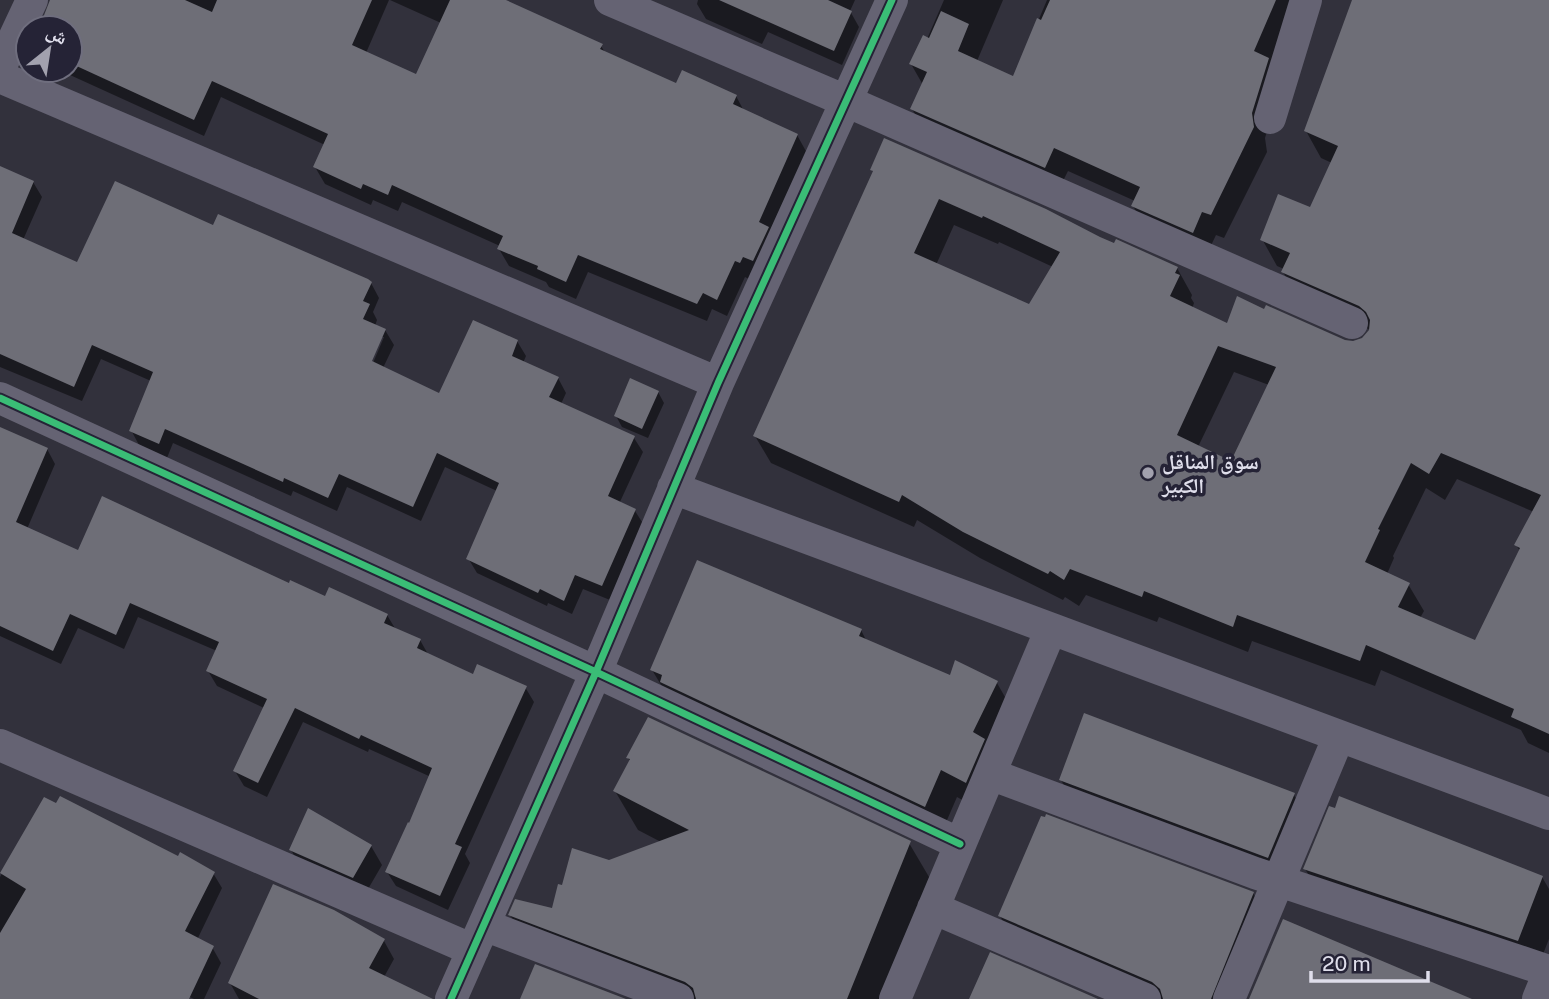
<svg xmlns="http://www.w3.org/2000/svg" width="1549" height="999" viewBox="0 0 1549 999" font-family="'Public Sans','Noto Naskh Arabic',sans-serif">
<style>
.shadow{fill:#0007;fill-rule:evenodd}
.building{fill:#6e6e77;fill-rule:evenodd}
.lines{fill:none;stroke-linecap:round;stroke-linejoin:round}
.street{stroke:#656373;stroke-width:32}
.cycleway-casing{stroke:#252336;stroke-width:11}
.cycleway{stroke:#3abd76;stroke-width:7}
.poi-dot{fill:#a2a1ae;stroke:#252336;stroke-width:2.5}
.labels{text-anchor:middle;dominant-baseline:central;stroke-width:7;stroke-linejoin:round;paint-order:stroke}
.poi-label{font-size:21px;font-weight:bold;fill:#dfdeeb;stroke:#252336;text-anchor:start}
</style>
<rect width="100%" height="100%" fill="#32313c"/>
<!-- shadow -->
<path class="shadow" d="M 52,0 L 389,0 L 366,53 L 417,76 L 441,23 L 390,0 L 500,0 L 601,46 L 606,54 L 677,86 L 736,96 L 744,111 L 797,135 L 807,153 L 749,279 L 745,277 L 727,316 L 712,309 L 707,321 L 588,272 L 576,299 L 549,287 L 546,282 L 509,266 L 499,249 L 500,246 L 402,202 L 398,211 L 373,200 L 371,205 L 325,184 L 315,167 L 325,145 L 221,97 L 204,136 L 59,70 L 70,70 L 70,28 L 41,28 Z
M 698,0 L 855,0 L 850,11 L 859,27 L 842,65 L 768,32 L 762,44 L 706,19 L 697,4 Z
M 944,0 L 1003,0 L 977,61 L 1014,78 L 1047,0 L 1299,0 L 1282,83 L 1265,138 L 1267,152 L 1224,238 L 1216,235 L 1206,256 L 1147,230 L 1133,206 L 1135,201 L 1068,171 L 1058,191 L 926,133 L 912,109 L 923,85 L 911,64 L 927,39 Z
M 1355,0 L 1549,0 L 1549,753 L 1528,743 L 1521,730 L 1381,670 L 1375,686 L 1252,641 L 1248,652 L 1159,617 L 1157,622 L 1086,595 L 1079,606 L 1065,597 L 1063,600 L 980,558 L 917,520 L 914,527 L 771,463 L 755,436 L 874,173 L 872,170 L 1099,239 L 1177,268 L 1192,295 L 1191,298 L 1194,303 L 1192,309 L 1228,325 L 1265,311 L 1344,342 L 1355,343 L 1364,339 L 1371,330 L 1298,298 L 1283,272 L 1284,269 L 1277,266 L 1262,239 L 1311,209 L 1332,163 L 1321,158 L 1306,131 ZM 954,225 L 998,244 L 999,242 L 1053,267 L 1030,306 L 936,265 ZM 1234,372 L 1269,385 L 1232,463 L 1198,447 ZM 1457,479 L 1534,512 L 1516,545 L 1520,551 L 1476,642 L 1420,618 L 1424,611 L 1408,584 L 1387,574 L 1394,558 L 1393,556 L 1426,488 L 1445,500 Z
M 0,168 L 33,182 L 42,197 L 23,240 L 77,265 L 214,228 L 371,283 L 379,298 L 373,312 L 377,320 L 375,326 L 385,330 L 394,345 L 383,368 L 440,395 L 517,341 L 526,356 L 523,363 L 558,378 L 566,393 L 561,404 L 634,438 L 643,452 L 619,504 L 635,511 L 644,525 L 610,600 L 583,589 L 572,614 L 548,603 L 547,606 L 477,573 L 468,558 L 497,491 L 445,467 L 421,521 L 347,487 L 337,511 L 293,491 L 291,496 L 173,443 L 167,458 L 139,445 L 131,430 L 151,381 L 101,359 L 82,401 L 0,367 ZM 380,337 L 384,337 L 370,370 L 366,368 Z
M 658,392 L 664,403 L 648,438 L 622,427 L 616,416 Z
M 0,443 L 47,449 L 55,464 L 27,529 L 79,552 L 290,586 L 326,598 L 387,615 L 396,630 L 420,640 L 429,656 L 474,677 L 525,687 L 534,702 L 465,854 L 470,863 L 448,910 L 396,886 L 387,872 L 431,777 L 369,749 L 368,752 L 303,722 L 267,797 L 244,786 L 235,771 L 264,708 L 217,686 L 208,671 L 217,651 L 138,617 L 124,649 L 78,628 L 61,664 L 0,636 Z
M 861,630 L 867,642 L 951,678 L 997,683 L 1013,711 L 982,811 L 957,797 L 941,834 L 669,698 L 652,670 Z
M 628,758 L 909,843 L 932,882 L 885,999 L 652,999 L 533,953 L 510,915 L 553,910 L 563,887 L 609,862 L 661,842 L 638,830 L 615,791 L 631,762 Z
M 1061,780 L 1294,795 L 1312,826 L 1286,889 L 1079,812 Z
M 45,799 L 213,873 L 222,888 L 197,940 L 212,947 L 221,963 L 204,999 L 194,999 L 161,983 L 153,999 L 0,999 L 0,877 Z
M 371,846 L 382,865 L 364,896 L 302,869 L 291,850 Z
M 1305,869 L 1542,877 L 1549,889 L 1549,939 L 1536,972 L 1324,900 Z
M 1253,893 L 1271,925 L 1240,999 L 1138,999 L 1018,948 L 1000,916 Z
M 384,941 L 394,959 L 384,977 L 412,999 L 239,999 L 230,983 Z"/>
<!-- building -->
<path class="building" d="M 50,0 L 185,0 L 212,12 L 217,0 L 372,0 L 352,45 L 416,74 L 450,0 L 506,0 L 603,44 L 600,49 L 676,83 L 682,70 L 737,95 L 733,104 L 798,134 L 759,222 L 769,227 L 753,261 L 743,257 L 740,263 L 735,261 L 717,300 L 703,293 L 697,304 L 578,255 L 566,282 L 537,269 L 538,266 L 497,249 L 503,236 L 392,185 L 388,195 L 363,184 L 361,189 L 313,167 L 328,134 L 212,81 L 194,120 L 70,63 L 70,28 L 39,28 Z
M 719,0 L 828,0 L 852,11 L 834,51 Z
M 1050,0 L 1276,0 L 1254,51 L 1269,58 L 1252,113 L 1254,127 L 1211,215 L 1202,212 L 1193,233 L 1131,206 L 1140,187 L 1054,148 L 1045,168 L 910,109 L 927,72 L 909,64 L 923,35 L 929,38 L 941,11 L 969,24 L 958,51 L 1013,76 L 1037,18 L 1041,20 Z
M 1352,0 L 1549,0 L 1549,734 L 1511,717 L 1514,709 L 1366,645 L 1360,661 L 1237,615 L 1233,627 L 1144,591 L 1142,597 L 1070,569 L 1064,580 L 1050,571 L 1048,574 L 963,532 L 902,495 L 899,502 L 753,436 L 873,171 L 870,170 L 884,138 L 1046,209 L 1100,237 L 1114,243 L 1116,239 L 1178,267 L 1175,273 L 1180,275 L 1170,296 L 1227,323 L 1237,296 L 1264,309 L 1266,305 L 1345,340 L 1353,341 L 1362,338 L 1369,330 L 1370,320 L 1366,312 L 1359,306 L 1281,272 L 1290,253 L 1260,240 L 1278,194 L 1310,207 L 1338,146 L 1304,131 ZM 939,199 L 982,218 L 983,216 L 1060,252 L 1029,304 L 914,253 ZM 1218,346 L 1276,367 L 1231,461 L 1177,435 ZM 1441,453 L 1541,495 L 1514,545 L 1520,548 L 1475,640 L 1398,607 L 1410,583 L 1365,562 L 1380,530 L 1378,529 L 1411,463 L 1429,474 Z
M 0,166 L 34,181 L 12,233 L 77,262 L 115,181 L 213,225 L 218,214 L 368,279 L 372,282 L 363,301 L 370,304 L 363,319 L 386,329 L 372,361 L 439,393 L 473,320 L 518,340 L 512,356 L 559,377 L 549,397 L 635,436 L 608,496 L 636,509 L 602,586 L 575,575 L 564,601 L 540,589 L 538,593 L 466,559 L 499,483 L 437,453 L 413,507 L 339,474 L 328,498 L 284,478 L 283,482 L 165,429 L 159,444 L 129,431 L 153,372 L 92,345 L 74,387 L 0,354 Z
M 630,378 L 659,391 L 642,429 L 614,416 Z
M 0,427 L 48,448 L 16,522 L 78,550 L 102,496 L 289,583 L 290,580 L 325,596 L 329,587 L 388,614 L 384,623 L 421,639 L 417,648 L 473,674 L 477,664 L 527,686 L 455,844 L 462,847 L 440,896 L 385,872 L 408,822 L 409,823 L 432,768 L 361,735 L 359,739 L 295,708 L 258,783 L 233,771 L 267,699 L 206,671 L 219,642 L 130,603 L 116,635 L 70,614 L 53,651 L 0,626 Z
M 697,560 L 862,629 L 859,636 L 950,675 L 955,660 L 998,681 L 973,732 L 985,739 L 966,783 L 941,770 L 925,807 L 660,682 L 662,675 L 650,670 Z
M 1084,713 L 1295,793 L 1268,858 L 1059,780 Z
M 648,717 L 911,841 L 847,999 L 696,999 L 693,988 L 685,982 L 508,915 L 515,899 L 552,908 L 558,884 L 562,885 L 572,848 L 609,860 L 689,830 L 613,791 L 630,759 L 626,758 Z
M 60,796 L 178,856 L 180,852 L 215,872 L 185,931 L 214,946 L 189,999 L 0,999 L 0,933 L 26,889 L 0,873 L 44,797 L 56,803 Z
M 1339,796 L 1543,876 L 1518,941 L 1303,869 L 1329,806 L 1335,808 Z
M 308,808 L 372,845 L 353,878 L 289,850 Z
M 1046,814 L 1254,892 L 1211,999 L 1163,999 L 1160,989 L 1152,982 L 998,916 L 1041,816 L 1045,817 Z
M 273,884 L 334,910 L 385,939 L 369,968 L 433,999 L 259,999 L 228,983 Z
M 1283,919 L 1472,999 L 1249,999 Z
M 990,952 L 1098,999 L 969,999 Z
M 535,964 L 626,999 L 520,999 Z"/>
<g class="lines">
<!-- street -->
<path class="street" d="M 610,0 L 846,101 L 1352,323
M 0,68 L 32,0
M 0,77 L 718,383
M 1270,118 L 1306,0
M 0,398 L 596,672 L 960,844
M 673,488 L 1549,814
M 0,745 L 473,950
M 990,774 L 1255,873 L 1549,971
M 933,908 L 1145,999
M 484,925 L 678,999
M 451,999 L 596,672 L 718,383 L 892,0
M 895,999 L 1051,629
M 1229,999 L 1339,736
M 1538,999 L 1549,972"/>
<!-- cycleway casing -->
<g class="cycleway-casing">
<path id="cycleway" d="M 0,398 L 596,672 L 960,844
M 451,999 L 596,672 L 718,383 L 892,0"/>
</g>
<!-- cycleway -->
<use href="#cycleway" class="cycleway"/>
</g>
<!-- markers -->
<circle class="poi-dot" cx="1148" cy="473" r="7"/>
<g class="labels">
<!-- poi labels -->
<g class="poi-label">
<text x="1162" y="461">سوق المناقل<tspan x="1162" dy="24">الكبير</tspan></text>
</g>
</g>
<!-- north arrow -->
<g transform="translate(49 49) rotate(30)"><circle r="33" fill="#252336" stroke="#6f6e7e" stroke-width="2"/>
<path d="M0-5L12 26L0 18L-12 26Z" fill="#a2a1ae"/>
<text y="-10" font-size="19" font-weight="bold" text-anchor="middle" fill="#dfdeeb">ش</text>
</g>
<!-- scale -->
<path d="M1311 971v10h117v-10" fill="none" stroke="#dfdeeb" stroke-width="3.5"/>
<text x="1322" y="971" font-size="21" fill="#dfdeeb" stroke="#252336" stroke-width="5" paint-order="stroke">20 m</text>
</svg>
